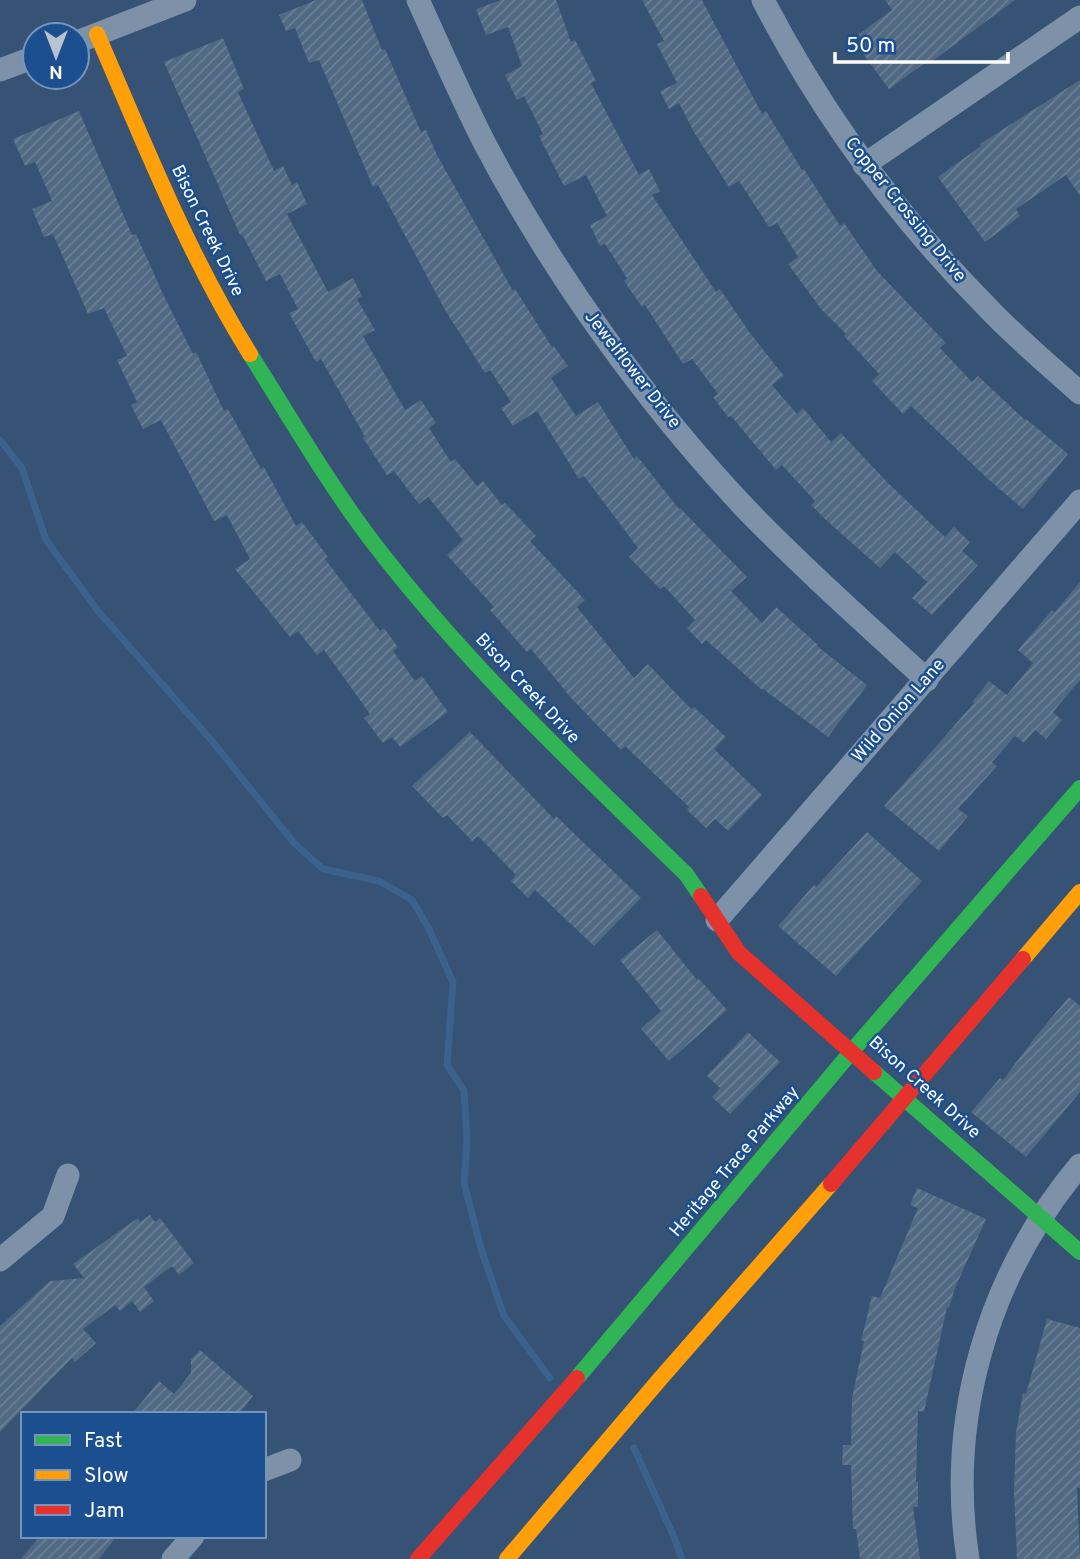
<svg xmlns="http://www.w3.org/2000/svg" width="1080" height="1559" viewBox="0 0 1080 1559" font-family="Overpass,sans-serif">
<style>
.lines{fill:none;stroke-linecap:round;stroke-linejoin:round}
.stream{stroke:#3b618d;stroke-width:7}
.building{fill:url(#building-hatch)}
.street{stroke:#7d92a8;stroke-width:23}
.fast{stroke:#30b455;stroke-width:16}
.slow{stroke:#ff9f0a;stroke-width:16}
.jam{stroke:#e5322d;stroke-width:16}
.labels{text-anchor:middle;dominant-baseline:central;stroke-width:5;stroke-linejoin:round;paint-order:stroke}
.street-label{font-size:18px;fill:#fff;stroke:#1b4f8f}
</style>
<defs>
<pattern id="building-hatch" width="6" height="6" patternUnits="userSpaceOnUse" patternTransform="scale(1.75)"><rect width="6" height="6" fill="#526984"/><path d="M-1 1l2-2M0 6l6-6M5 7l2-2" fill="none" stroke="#6c8096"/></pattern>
</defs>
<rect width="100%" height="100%" fill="#365274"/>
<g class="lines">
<!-- stream -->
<path class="stream" d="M 0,440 L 22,468 L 46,540 L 98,611 L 212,741 L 294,843 L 323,869 L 379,881 L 412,900 L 428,927 L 453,982 L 447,1065 L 464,1091 L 467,1139 L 464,1183 L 482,1252 L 504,1316 L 550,1378
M 634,1448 L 674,1537 L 682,1559"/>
</g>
<!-- building -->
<path class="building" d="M 316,0 L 362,0 L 382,50 L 385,49 L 421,132 L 426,130 L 437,155 L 513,291 L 515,289 L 552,347 L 554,346 L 568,366 L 551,378 L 576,416 L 598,402 L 634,459 L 637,456 L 679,509 L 680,508 L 747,577 L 731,591 L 762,623 L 776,607 L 818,645 L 817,646 L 867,685 L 828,737 L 763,689 L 762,690 L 706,640 L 702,644 L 687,628 L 695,620 L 664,586 L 660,589 L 629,557 L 638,548 L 584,476 L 579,479 L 537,411 L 513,426 L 501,408 L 511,402 L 490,370 L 485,373 L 445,310 L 378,185 L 373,187 L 319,60 L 309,63 L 295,28 L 286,31 L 279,15 Z
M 501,0 L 556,0 L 571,42 L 575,40 L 596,81 L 591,83 L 639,175 L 649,169 L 660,191 L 652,195 L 716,292 L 720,289 L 750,333 L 784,376 L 772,385 L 797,414 L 803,408 L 831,442 L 841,433 L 888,483 L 945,537 L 954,527 L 970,542 L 962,551 L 978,565 L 932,615 L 912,598 L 927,582 L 895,552 L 880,568 L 826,520 L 811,505 L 815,501 L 782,465 L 776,470 L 731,416 L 728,417 L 713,397 L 718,394 L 692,359 L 683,364 L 645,305 L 642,307 L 624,281 L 627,278 L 605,244 L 600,246 L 590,225 L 607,216 L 586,175 L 564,186 L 539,136 L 543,134 L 524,96 L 517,100 L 505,75 L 522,66 L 508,27 L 486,35 L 476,9 Z
M 642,0 L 702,0 L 762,114 L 766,111 L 802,170 L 804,169 L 840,226 L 844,223 L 877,271 L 946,343 L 940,348 L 972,382 L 978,376 L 1025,420 L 1026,419 L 1068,454 L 1023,509 L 988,479 L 911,406 L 903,414 L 872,381 L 879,374 L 844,336 L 846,334 L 821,309 L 788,264 L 798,257 L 777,223 L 769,227 L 739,181 L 729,187 L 695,134 L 679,103 L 669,109 L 660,91 L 677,83 L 657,44 L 664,41 Z
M 885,0 L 1015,0 L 931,62 L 929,60 L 889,89 L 852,39 L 892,10 Z
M 223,38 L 244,89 L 238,92 L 274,171 L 283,166 L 292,185 L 297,182 L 307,204 L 287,214 L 328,292 L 353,278 L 362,296 L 357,299 L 375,330 L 363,336 L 405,410 L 421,400 L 436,423 L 429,428 L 451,462 L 455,459 L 477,486 L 483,481 L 502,505 L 505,503 L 536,536 L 530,541 L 585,600 L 577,607 L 634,678 L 648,664 L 691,709 L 694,707 L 726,737 L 714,749 L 762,795 L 728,831 L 715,819 L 706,828 L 687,810 L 689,807 L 625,746 L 621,750 L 572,699 L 531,649 L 527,652 L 490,610 L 494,607 L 447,555 L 463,540 L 428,497 L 419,504 L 394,471 L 387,475 L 363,438 L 365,437 L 321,359 L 316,362 L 289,313 L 298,309 L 280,274 L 266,281 L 242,234 L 240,235 L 164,62 Z
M 1080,80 L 1080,196 L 1066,175 L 1016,209 L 1020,216 L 985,242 L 938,177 L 981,146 L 980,144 Z
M 79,111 L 132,235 L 136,234 L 162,292 L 193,354 L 196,352 L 224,411 L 228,409 L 261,469 L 264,467 L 296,526 L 302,522 L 328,557 L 325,559 L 380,631 L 384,628 L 398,647 L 393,651 L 415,681 L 422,676 L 448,712 L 400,747 L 392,737 L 383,743 L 364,718 L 370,714 L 324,650 L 317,655 L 298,631 L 290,637 L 235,569 L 250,559 L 227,515 L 214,521 L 161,420 L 143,429 L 131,405 L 137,402 L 117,360 L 127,356 L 104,308 L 88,314 L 53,234 L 44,237 L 32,209 L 52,201 L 35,162 L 25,166 L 13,139 Z
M 1080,582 L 1080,680 L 1053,712 L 1062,720 L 1046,739 L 1035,730 L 1024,743 L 1015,736 L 992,762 L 997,766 L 958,809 L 968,816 L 939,851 L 884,806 L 974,703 L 973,701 L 989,681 L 1007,695 L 1033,663 L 1018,650 L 1052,610 L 1055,612 Z
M 470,732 L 554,819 L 556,816 L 641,898 L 594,946 L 535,890 L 528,898 L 511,881 L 516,875 L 478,836 L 472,841 L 447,815 L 443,818 L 412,786 Z
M 867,832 L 922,881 L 836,976 L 778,926 L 814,885 L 816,887 Z
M 657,930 L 697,980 L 698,978 L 727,1010 L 669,1061 L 641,1029 L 661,1011 L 620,960 Z
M 1069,997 L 1080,1006 L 1080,1092 L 1026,1157 L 971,1112 L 1000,1078 L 1003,1080 L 1036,1036 Z
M 748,1032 L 780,1062 L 730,1114 L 712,1097 L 720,1088 L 707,1076 Z
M 917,1188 L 986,1219 L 955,1288 L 949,1308 L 947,1307 L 924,1412 L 918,1411 L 916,1482 L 918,1482 L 918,1507 L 913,1507 L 920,1559 L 860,1559 L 856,1529 L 853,1529 L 851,1465 L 842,1465 L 843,1445 L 851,1445 L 852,1398 L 864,1341 L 861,1341 L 872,1296 L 880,1298 L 918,1208 L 910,1205 Z
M 150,1215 L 155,1222 L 160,1218 L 194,1263 L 179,1275 L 172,1266 L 144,1287 L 154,1301 L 140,1312 L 132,1301 L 120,1311 L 115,1305 L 83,1329 L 96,1343 L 75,1362 L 72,1358 L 0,1432 L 0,1326 L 50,1281 L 84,1278 L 73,1264 L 138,1218 L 140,1222 Z
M 1047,1319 L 1080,1328 L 1080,1488 L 1077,1488 L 1080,1559 L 1017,1559 L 1014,1492 L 1016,1432 L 1023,1393 L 1026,1394 Z
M 200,1350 L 253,1396 L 239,1414 L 132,1414 L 159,1381 L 174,1394 L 191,1373 L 191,1359 Z
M 40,1536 L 117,1536 L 99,1559 L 21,1559 Z"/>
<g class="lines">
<!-- street -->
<path class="street" d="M 418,0 C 440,48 461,97 485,144 C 553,273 646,403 746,509 C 804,569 866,624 927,680
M 763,0 C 821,112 897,216 986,306 C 1015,337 1049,365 1080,393
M 77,42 L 185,0
M 0,70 L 35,57
M 864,165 L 1080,17
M 717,920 L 1080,501
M 0,1260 L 53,1216 L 68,1175
M 264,1470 L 290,1460
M 173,1559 L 193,1536
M 968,1559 C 946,1417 988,1275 1080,1165"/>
<!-- fast -->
<path class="fast" d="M 250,354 C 290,417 327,482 372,541 C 465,663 577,768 686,874 L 701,896
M 874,1072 L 1080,1252
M 577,1378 L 852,1051 L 1080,788"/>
<!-- slow -->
<path class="slow" d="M 97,34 C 144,142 187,253 250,354
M 1023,959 L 1080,892
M 507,1559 L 660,1379 L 831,1184"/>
<!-- jam -->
<path class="jam" d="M 701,896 L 739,953 L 874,1072
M 831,1184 L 1023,959
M 418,1559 L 577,1378"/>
</g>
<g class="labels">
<!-- street labels -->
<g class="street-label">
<text transform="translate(905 210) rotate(51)">Copper Crossing Drive</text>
<text transform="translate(207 231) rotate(64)">Bison Creek Drive</text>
<text transform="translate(632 370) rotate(52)">Jewelflower Drive</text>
<text transform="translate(527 689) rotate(47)">Bison Creek Drive</text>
<text transform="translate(899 711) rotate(-49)">Wild Onion Lane</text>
<text transform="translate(924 1088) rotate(42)">Bison Creek Drive</text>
<text transform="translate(735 1162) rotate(-50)">Heritage Trace Parkway</text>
</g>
</g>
<!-- legend -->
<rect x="21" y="1412" width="245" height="126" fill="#1b4f8f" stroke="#7695bc" stroke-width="2"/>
<rect x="35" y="1435" width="35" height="10" fill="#30b455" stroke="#7695bc" stroke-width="2"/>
<text x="84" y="1447" font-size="21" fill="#ffffff">Fast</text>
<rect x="35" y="1470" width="35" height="10" fill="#ff9f0a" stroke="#7695bc" stroke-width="2"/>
<text x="84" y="1482" font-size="21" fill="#ffffff">Slow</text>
<rect x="35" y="1505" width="35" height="10" fill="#e5322d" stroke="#7695bc" stroke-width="2"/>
<text x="84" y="1517" font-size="21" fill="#ffffff">Jam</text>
<!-- north arrow -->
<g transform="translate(56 56) rotate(180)"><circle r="33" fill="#1b4f8f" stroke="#7695bc" stroke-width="2"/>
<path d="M0-5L12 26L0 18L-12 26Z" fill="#b9c2ce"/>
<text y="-10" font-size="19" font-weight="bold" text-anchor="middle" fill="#ffffff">N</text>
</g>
<!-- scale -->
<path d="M835 52v10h173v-10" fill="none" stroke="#ffffff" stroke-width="3.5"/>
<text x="846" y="52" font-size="21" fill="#ffffff" stroke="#1b4f8f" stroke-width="5" paint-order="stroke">50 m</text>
</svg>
